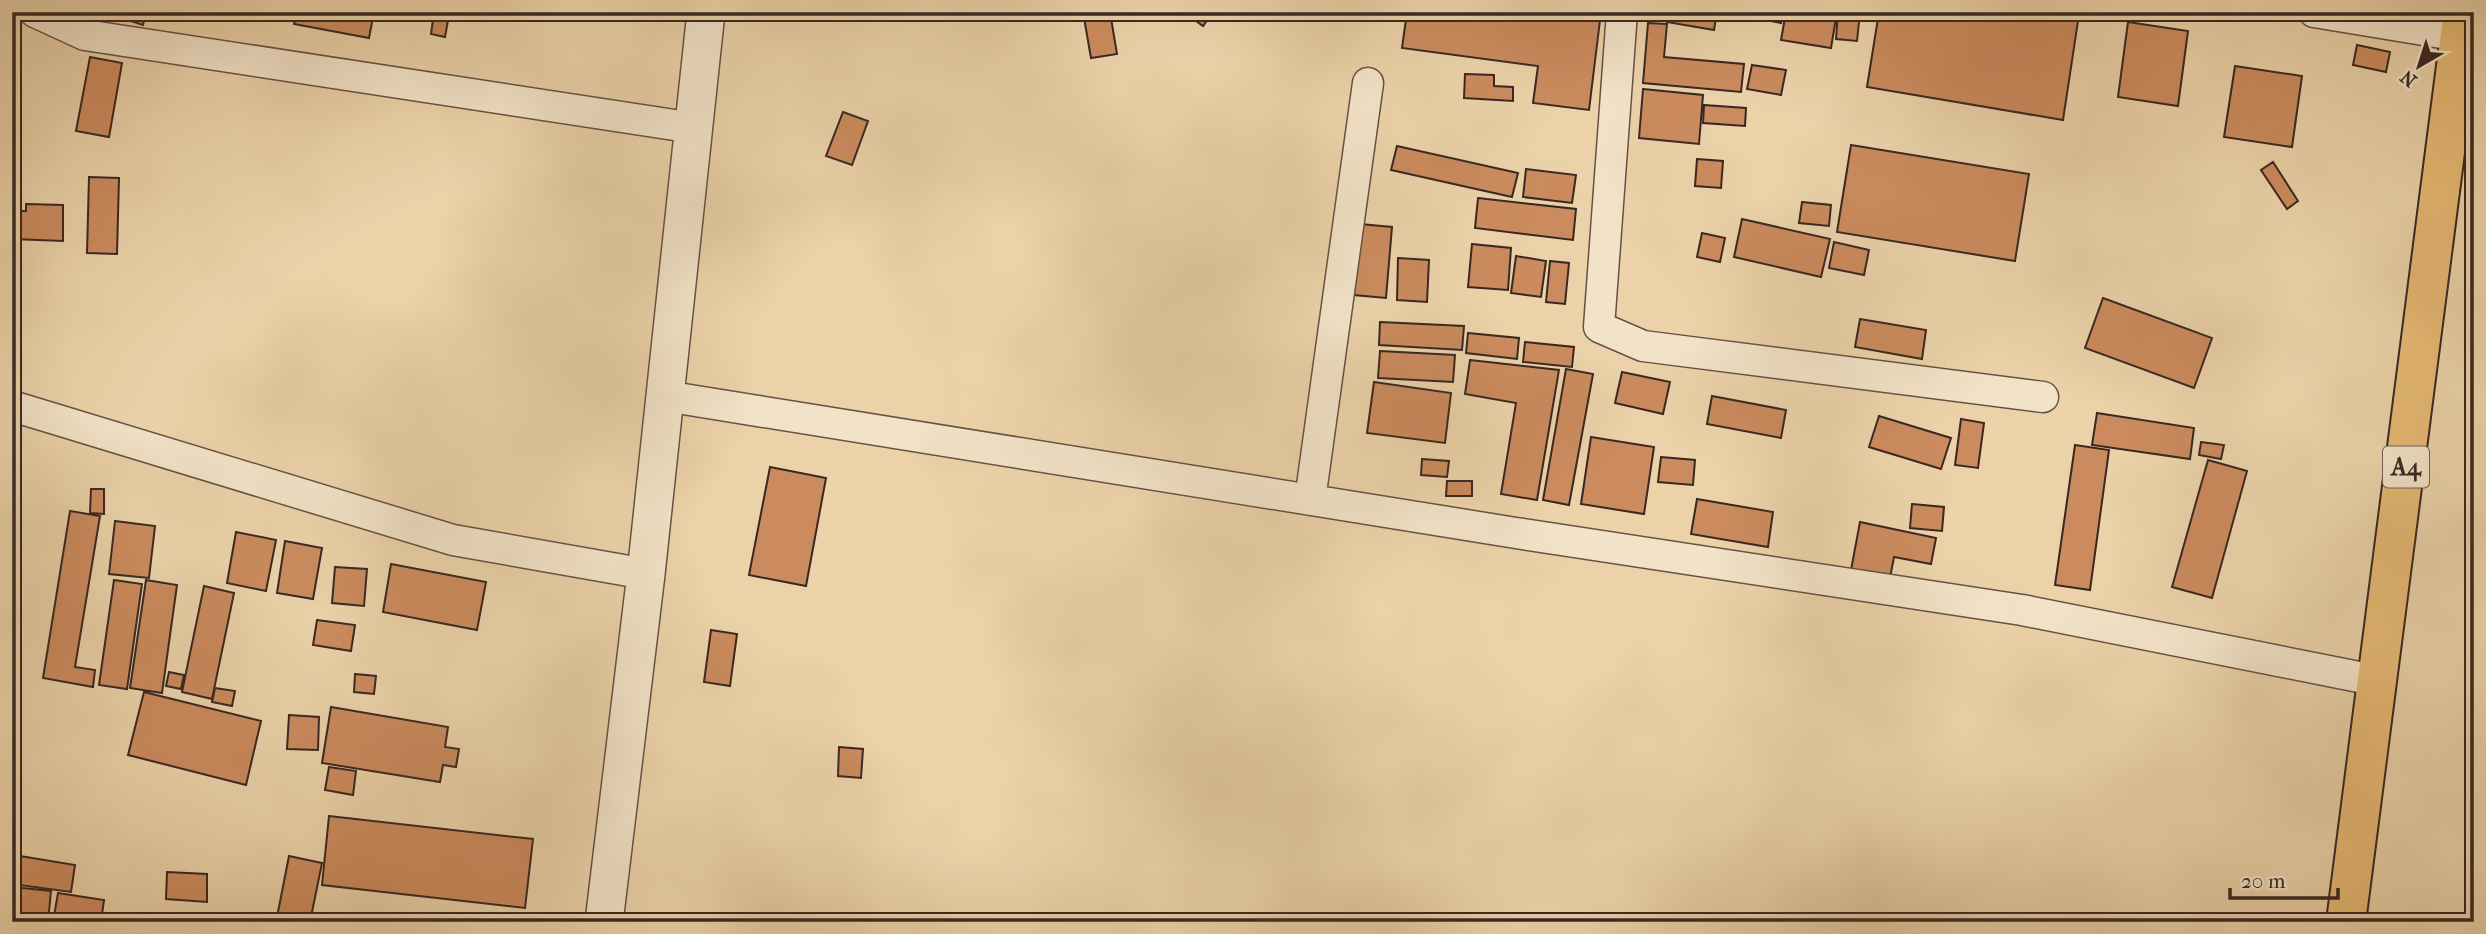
<svg xmlns="http://www.w3.org/2000/svg" width="2486" height="934" viewBox="0 0 2486 934" font-family="'IM FELL French Canon',serif">
<style>
.building{fill:#cb8b5e;stroke:#392822;stroke-width:2}
.lines{fill:none;stroke-linecap:round;stroke-linejoin:round}
.minor-casing{stroke:#665244;stroke-width:33}
.tertiary-casing{stroke:#665244;stroke-width:40}
.trunk-casing{stroke:#392822;stroke-width:42}
.minor{stroke:#f2e2c7;stroke-width:30}
.tertiary{stroke:#f2e2c7;stroke-width:37}
.trunk{stroke:#e6b974;stroke-width:38}
.labels{text-anchor:middle;dominant-baseline:central;stroke-width:5;stroke-linejoin:round;paint-order:stroke}
.shield{fill:#f2e2c7;stroke:#706054;stroke-width:2}
.shield-label{font-size:24px;font-weight:bold;fill:#392822}
</style>
<rect width="100%" height="100%" fill="#ebd2a9"/>
<filter id="stains"><feTurbulence type="fractalNoise" baseFrequency=".00286" numOctaves="4"/><feColorMatrix values="0 0 0 0 .2 0 0 0 0 .09 0 0 0 0 .02 0 0 0 .5 -.17"/></filter>
<radialGradient id="worn" r=".72"><stop offset=".6" stop-color="#630" stop-opacity="0"/><stop offset="1" stop-color="#630" stop-opacity=".3"/></radialGradient>
<!-- building -->
<path class="building" d="M 117,12 L 146,12 L 143,25 L 115,16 Z
M 297,12 L 374,12 L 369,38 L 294,24 Z
M 434,12 L 449,15 L 445,37 L 431,34 Z
M 1083,12 L 1110,12 L 1117,54 L 1091,58 Z
M 1184,12 L 1213,12 L 1203,26 Z
M 1407,12 L 1601,12 L 1589,110 L 1533,103 L 1538,66 L 1402,48 Z
M 1669,12 L 1717,12 L 1714,30 L 1667,22 Z
M 1751,12 L 1783,12 L 1781,23 L 1750,17 Z
M 1786,12 L 1837,12 L 1831,48 L 1781,40 Z
M 1838,12 L 1860,12 L 1857,41 L 1836,39 Z
M 1879,12 L 2029,12 L 2078,21 L 2063,120 L 1867,87 Z
M 2128,22 L 2188,31 L 2178,106 L 2118,97 Z
M 1648,23 L 1667,24 L 1664,57 L 1744,64 L 1741,92 L 1643,83 Z
M 2357,45 L 2390,52 L 2386,72 L 2353,65 Z
M 90,57 L 122,63 L 109,137 L 76,131 Z
M 1752,65 L 1786,70 L 1781,95 L 1747,89 Z
M 2235,66 L 2302,76 L 2292,147 L 2224,137 Z
M 1465,74 L 1494,75 L 1494,86 L 1513,87 L 1513,101 L 1464,98 Z
M 1643,89 L 1703,95 L 1699,144 L 1639,138 Z
M 1704,105 L 1746,108 L 1745,126 L 1703,123 Z
M 843,112 L 868,121 L 852,165 L 826,156 Z
M 1851,145 L 2029,174 L 2015,261 L 1837,232 Z
M 1397,146 L 1518,173 L 1512,197 L 1391,170 Z
M 1697,159 L 1723,161 L 1721,188 L 1695,186 Z
M 2273,162 L 2298,201 L 2287,209 L 2261,170 Z
M 1526,169 L 1576,175 L 1572,203 L 1523,197 Z
M 89,177 L 119,178 L 117,254 L 87,253 Z
M 1478,198 L 1576,209 L 1573,240 L 1475,228 Z
M 1802,202 L 1831,205 L 1829,226 L 1799,223 Z
M 26,204 L 63,205 L 63,241 L 12,239 L 12,211 L 26,211 Z
M 1742,219 L 1830,239 L 1821,277 L 1734,257 Z
M 1360,224 L 1392,227 L 1386,298 L 1354,295 Z
M 1702,233 L 1725,238 L 1720,262 L 1697,257 Z
M 1834,242 L 1869,250 L 1864,275 L 1829,268 Z
M 1472,244 L 1511,248 L 1508,290 L 1468,287 Z
M 1516,256 L 1546,261 L 1541,297 L 1511,293 Z
M 1398,258 L 1429,260 L 1427,302 L 1397,300 Z
M 1550,261 L 1569,263 L 1565,304 L 1546,302 Z
M 2103,298 L 2212,338 L 2194,388 L 2085,348 Z
M 1860,319 L 1926,330 L 1922,359 L 1855,347 Z
M 1380,322 L 1464,326 L 1462,350 L 1379,345 Z
M 1468,333 L 1519,338 L 1517,359 L 1466,353 Z
M 1525,342 L 1574,347 L 1572,367 L 1523,362 Z
M 1380,351 L 1455,355 L 1453,382 L 1378,378 Z
M 1470,360 L 1559,370 L 1537,500 L 1501,494 L 1516,403 L 1465,394 Z
M 1566,369 L 1593,374 L 1569,505 L 1543,500 Z
M 1622,372 L 1670,382 L 1663,414 L 1615,403 Z
M 1374,382 L 1451,393 L 1445,443 L 1367,433 Z
M 1712,396 L 1786,410 L 1781,438 L 1707,424 Z
M 2097,413 L 2194,428 L 2190,459 L 2092,445 Z
M 1879,416 L 1951,438 L 1941,469 L 1869,447 Z
M 1961,419 L 1984,423 L 1978,468 L 1955,465 Z
M 1591,437 L 1654,447 L 1644,514 L 1581,504 Z
M 2201,442 L 2224,445 L 2221,459 L 2199,455 Z
M 2075,445 L 2109,450 L 2090,590 L 2055,585 Z
M 1661,457 L 1695,460 L 1693,485 L 1658,482 Z
M 1422,459 L 1449,461 L 1447,477 L 1421,475 Z
M 2208,460 L 2247,471 L 2212,598 L 2172,587 Z
M 770,467 L 826,478 L 806,586 L 749,575 Z
M 1447,481 L 1472,481 L 1472,496 L 1446,496 Z
M 91,489 L 104,489 L 104,514 L 90,513 Z
M 1697,499 L 1773,512 L 1768,547 L 1691,534 Z
M 1912,504 L 1944,507 L 1942,531 L 1910,528 Z
M 70,511 L 100,516 L 75,667 L 95,670 L 93,687 L 43,678 Z
M 115,521 L 155,526 L 149,578 L 109,574 Z
M 1860,522 L 1936,538 L 1931,564 L 1894,557 L 1890,578 L 1851,570 Z
M 236,532 L 276,540 L 266,591 L 227,583 Z
M 285,541 L 322,548 L 313,599 L 277,593 Z
M 391,564 L 486,582 L 477,630 L 383,612 Z
M 335,567 L 367,569 L 364,606 L 332,603 Z
M 114,580 L 142,584 L 127,689 L 99,685 Z
M 146,580 L 177,585 L 162,693 L 130,688 Z
M 204,586 L 234,593 L 212,699 L 182,692 Z
M 317,620 L 355,625 L 351,651 L 313,645 Z
M 711,630 L 737,634 L 730,686 L 704,682 Z
M 169,672 L 184,675 L 181,689 L 166,686 Z
M 355,674 L 376,676 L 374,694 L 354,692 Z
M 215,688 L 235,691 L 232,706 L 212,702 Z
M 144,692 L 261,721 L 246,785 L 128,755 Z
M 331,707 L 448,727 L 445,747 L 459,749 L 456,767 L 443,765 L 440,782 L 322,763 Z
M 289,715 L 319,717 L 318,750 L 287,749 Z
M 839,747 L 863,749 L 861,778 L 838,776 Z
M 329,767 L 356,771 L 353,795 L 325,790 Z
M 329,816 L 533,839 L 525,908 L 322,885 Z
M 14,855 L 75,865 L 71,892 L 12,884 Z
M 289,856 L 322,863 L 310,922 L 276,922 Z
M 167,872 L 207,874 L 207,902 L 166,899 Z
M 13,887 L 51,891 L 48,922 L 12,922 Z
M 58,893 L 104,900 L 101,922 L 53,922 Z"/>
<g class="lines">
<!-- minor casing -->
<g class="minor-casing">
<path id="minor" d="M 35,12 L 85,35 L 694,128
M 1622,12 L 1599,327 L 1643,346 L 2043,397
M 2314,12 L 2460,36
M 665,396 L 1516,533 L 2022,610 L 2379,681
M 12,406 L 453,540 L 646,574
M 1310,500 L 1368,83"/>
</g>
<!-- tertiary casing -->
<g class="tertiary-casing">
<path id="tertiary" d="M 604,922 L 646,574 L 706,12"/>
</g>
<!-- trunk casing -->
<g class="trunk-casing">
<path id="trunk" d="M 2346,922 L 2463,12"/>
</g>
<!-- minor -->
<use href="#minor" class="minor"/>
<!-- tertiary -->
<use href="#tertiary" class="tertiary"/>
<!-- trunk -->
<use href="#trunk" class="trunk"/>
</g>
<g class="labels">
<!-- shield labels -->
<rect class="shield" x="2383" y="446.5" width="46" height="41" rx="5"/>
<g class="shield-label">
<text x="2406" y="467">A4</text>
</g>
</g>
<!-- margin -->
<rect width="2486" height="934" fill="none" stroke="#ebd2a9" stroke-width="42"/>
<rect x="14" y="14" width="2458" height="906" fill="none" stroke="#392822" stroke-width="3.5"/>
<rect x="21" y="21" width="2444" height="892" fill="none" stroke="#392822" stroke-width="2"/>
<!-- north arrow -->
<g transform="translate(2419 66) rotate(219)" stroke="#f2e2c7" stroke-width="5" paint-order="stroke">
<path d="M0-5L12 26L0 18L-12 26Z" fill="#392822"/>
<text y="-10" font-size="19" font-weight="bold" text-anchor="middle" fill="#392822">N</text>
</g>
<!-- scale -->
<path d="M2230 888v10h108v-10" fill="none" stroke="#392822" stroke-width="3.5"/>
<text x="2241" y="888" font-size="21" fill="#392822" stroke="#f2e2c7" stroke-width="5" paint-order="stroke">20 m</text>
<rect width="100%" height="100%" filter="url(#stains)"/>
<rect width="100%" height="100%" fill="url(#worn)"/>
</svg>
